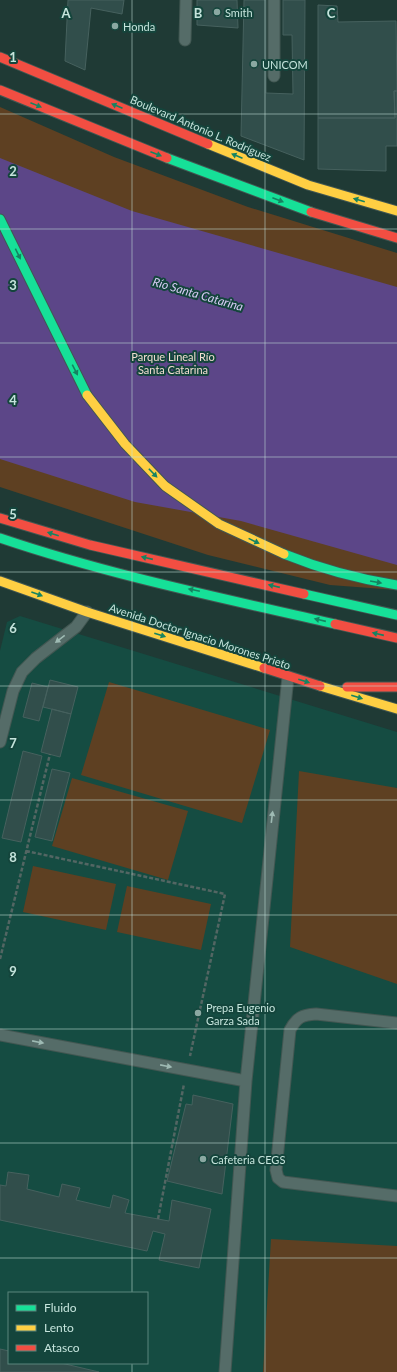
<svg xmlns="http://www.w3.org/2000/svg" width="397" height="1372" viewBox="0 0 397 1372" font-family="Lato,sans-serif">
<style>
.built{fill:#154c42;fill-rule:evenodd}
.green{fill:#5e4022}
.water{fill:#5c4688}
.building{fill:#314e4b;stroke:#46615e}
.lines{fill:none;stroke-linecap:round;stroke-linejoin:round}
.lane-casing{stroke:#425752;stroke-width:13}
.fast-casing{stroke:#425752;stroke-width:11}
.slow-casing{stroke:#425752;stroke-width:11}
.jam-casing{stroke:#425752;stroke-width:11}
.path{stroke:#536663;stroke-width:2.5;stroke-dasharray:4 2;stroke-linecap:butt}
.lane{stroke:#556c68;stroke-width:11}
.fast{stroke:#16e098;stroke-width:9}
.slow{stroke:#ffcf43;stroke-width:9}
.jam{stroke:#f24e42;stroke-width:9}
.oneway{fill:#158361}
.oneway2{fill:#9ebab3}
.grid{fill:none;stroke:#c5e4dc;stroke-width:1;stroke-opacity:0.55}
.poi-dot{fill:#8ba8a2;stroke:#14453c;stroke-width:1.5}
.labels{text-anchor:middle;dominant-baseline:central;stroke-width:4;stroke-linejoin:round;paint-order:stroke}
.poi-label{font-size:11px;fill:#c5e4dc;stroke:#14453c;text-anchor:start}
.street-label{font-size:11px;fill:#c5e4dc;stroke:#14453c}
.park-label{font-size:11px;fill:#f2ded0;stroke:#14453c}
.water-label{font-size:12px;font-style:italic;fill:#d8ccf6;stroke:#14453c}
.grid-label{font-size:13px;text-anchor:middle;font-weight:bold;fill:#c5e4dc;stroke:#14453c;stroke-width:4;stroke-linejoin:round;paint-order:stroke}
</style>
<rect width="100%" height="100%" fill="#1f3a35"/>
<!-- built -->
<path class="built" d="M 20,616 L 397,732 L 397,1372 L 0,1372 L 0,651 L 7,622 ZM 9,1293 L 147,1293 L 147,1363 L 9,1363 Z"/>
<!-- green -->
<path class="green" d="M 0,107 L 114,157 L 248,207 L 397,253 L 397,590 L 330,585 L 208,555 L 0,487 Z
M 109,682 L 270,730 L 242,823 L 81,775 Z
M 299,771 L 397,788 L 397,984 L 290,947 Z
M 72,778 L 188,811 L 168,880 L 52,846 Z
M 33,866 L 116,884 L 106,930 L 23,912 Z
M 127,886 L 211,904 L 201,950 L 117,932 Z
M 271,1239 L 397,1246 L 397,1372 L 263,1372 Z"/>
<!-- water -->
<path class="water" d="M 0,158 L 132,211 L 397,287 L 397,565 L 241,521 L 135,502 L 0,459 Z"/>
<!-- building -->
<path class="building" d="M 68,0 L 124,0 L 122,14 L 91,8 L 85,70 L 65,61 Z
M 197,0 L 237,0 L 238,28 L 197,25 Z
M 244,0 L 266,0 L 266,93 L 293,94 L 292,35 L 283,35 L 283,0 L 305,0 L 304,160 L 241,136 Z
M 318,5 L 337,6 L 338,22 L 396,21 L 397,91 L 394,91 L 395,118 L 318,118 Z
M 394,91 L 397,91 L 397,146 L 386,146 L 386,171 L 318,169 L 318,118 L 395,118 Z
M 50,680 L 78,687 L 71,714 L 43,707 Z
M 32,683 L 48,687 L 39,721 L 23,717 Z
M 52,709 L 71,714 L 60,757 L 41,752 Z
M 23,751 L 42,756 L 21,842 L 2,838 Z
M 52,769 L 70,773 L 52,841 L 35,837 Z
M 193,1095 L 233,1104 L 222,1194 L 167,1181 L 186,1104 L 192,1105 Z
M 8,1172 L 29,1175 L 27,1189 L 59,1197 L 62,1184 L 80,1188 L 76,1200 L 110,1208 L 113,1195 L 129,1200 L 125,1213 L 169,1221 L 172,1200 L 211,1209 L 199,1268 L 159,1260 L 165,1234 L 153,1231 L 147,1251 L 0,1220 L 0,1185 L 6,1186 Z
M 0,1349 L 9,1351 L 9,1363 L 61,1363 L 99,1372 L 0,1372 Z"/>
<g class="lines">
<!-- lane casing -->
<g class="lane-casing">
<path id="lane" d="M 274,0 L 274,76
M 185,40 L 186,0
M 0,742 L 13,691 L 22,672 L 36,658 L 76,627 L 87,612
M 397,1023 L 316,1014 C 302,1015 297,1017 290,1030 L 276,1170 L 278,1178 L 283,1182 L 397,1196
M 0,1035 L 246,1081
M 225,1372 L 246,1081 L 288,677"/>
</g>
<!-- fast casing -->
<g class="fast-casing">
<path id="fast" d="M 167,158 L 311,212
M 0,219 L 87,395
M 0,538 C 109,575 222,598 335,624
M 284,554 C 321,569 358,579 397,585
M 304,594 L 397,615"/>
</g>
<!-- slow casing -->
<g class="slow-casing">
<path id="slow" d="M 208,144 L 308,185 L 397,211
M 87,395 L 125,444 L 165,486 L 219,524 L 284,554
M 0,581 L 87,612 L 264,668
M 320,686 L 397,709"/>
</g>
<!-- jam casing -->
<g class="jam-casing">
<path id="jam" d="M 0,57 L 208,144
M 0,90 L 167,158
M 311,212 L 397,238
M 0,518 L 90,545 L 304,594
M 335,624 L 397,638
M 264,668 L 320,686
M 347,687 L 397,687"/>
</g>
<!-- path -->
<path class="path" d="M 26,851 L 225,894 L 190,1056
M 0,959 L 50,754
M 158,1219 L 184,1084"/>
<!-- lane -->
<use href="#lane" class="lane"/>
<!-- fast -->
<use href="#fast" class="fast"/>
<!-- slow -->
<use href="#slow" class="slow"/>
<!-- jam -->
<use href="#jam" class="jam"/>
</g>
<!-- one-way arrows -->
<defs><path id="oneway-solid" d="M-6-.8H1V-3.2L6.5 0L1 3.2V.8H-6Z"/></defs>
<g class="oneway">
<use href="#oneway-solid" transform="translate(36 105) rotate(22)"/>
<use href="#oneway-solid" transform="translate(117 106) rotate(-157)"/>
<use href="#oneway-solid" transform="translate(156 154) rotate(21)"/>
<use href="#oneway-solid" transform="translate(237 156) rotate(-157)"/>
<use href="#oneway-solid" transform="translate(278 200) rotate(21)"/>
<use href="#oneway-solid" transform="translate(359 200) rotate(-164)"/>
<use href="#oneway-solid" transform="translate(18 254) rotate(64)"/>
<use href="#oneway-solid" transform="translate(75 370) rotate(63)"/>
<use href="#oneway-solid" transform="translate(153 473) rotate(46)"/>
<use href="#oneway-solid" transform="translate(53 534) rotate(-163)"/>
<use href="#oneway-solid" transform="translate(254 541) rotate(26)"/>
<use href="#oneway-solid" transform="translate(147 558) rotate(-167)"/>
<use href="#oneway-solid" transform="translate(376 582) rotate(10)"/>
<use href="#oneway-solid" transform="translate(274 586) rotate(-167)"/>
<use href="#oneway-solid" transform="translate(194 590) rotate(-168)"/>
<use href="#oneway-solid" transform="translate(37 594) rotate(20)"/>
<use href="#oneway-solid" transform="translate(320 620) rotate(-167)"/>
<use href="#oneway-solid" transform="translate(378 634) rotate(-167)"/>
<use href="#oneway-solid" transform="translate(160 635) rotate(18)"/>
<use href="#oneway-solid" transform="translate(304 681) rotate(17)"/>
<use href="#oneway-solid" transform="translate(357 697) rotate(17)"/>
</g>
<g class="oneway2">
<use href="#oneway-solid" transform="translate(60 639) rotate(142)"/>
<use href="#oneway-solid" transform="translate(272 817) rotate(-83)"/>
<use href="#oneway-solid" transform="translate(38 1042) rotate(11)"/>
<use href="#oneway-solid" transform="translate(166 1066) rotate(11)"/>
</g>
<!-- grid -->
<path class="grid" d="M 132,0 L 132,1293M 265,0 L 265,1372M 0,114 L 397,114M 0,229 L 397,229M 0,343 L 397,343M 0,457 L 397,457M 0,572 L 397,572M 0,686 L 397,686M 0,800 L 397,800M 0,915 L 397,915M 0,1029 L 397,1029M 0,1143 L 397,1143M 0,1258 L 397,1258M 132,1363 L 132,1372"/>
<!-- markers -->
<g class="poi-dot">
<circle cx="217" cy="12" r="4"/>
<circle cx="115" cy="26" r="4"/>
<circle cx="254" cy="64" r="4"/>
<circle cx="198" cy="1013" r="4"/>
<circle cx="203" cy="1159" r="4"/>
</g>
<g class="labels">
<!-- poi labels -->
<g class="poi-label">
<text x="225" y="12">Smith</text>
<text x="123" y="26">Honda</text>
<text x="262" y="64">UNICOM</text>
<text x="206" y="1007">Prepa Eugenio<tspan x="206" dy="13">Garza Sada</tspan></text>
<text x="211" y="1159">Cafeteria CEGS</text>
</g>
<!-- street labels -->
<g class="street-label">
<text transform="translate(201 128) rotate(23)">Boulevard Antonio L. Rodríguez</text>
<text transform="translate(200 636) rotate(18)">Avenida Doctor Ignacio Morones Prieto</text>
</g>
<!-- park labels -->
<g class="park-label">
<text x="173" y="356">Parque Lineal Río<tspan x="173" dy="13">Santa Catarina</tspan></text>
</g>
<!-- water labels -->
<g class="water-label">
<text transform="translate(198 294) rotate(16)">Río Santa Catarina</text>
</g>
</g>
<g class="grid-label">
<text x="66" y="18">A</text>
<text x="198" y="18">B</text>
<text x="331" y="18">C</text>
<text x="13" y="62">1</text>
<text x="13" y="176">2</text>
<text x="13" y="290">3</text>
<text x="13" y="405">4</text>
<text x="13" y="519">5</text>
<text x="13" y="633">6</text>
<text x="13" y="748">7</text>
<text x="13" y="862">8</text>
<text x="13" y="976">9</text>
</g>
<!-- legend -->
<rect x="8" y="1292" width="140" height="72" fill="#14453c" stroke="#5b857c"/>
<rect x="16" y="1305" width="20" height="6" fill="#16e098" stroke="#5b857c"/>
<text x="44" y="1312" font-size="12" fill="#c5e4dc">Fluido</text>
<rect x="16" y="1325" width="20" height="6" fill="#ffcf43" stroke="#5b857c"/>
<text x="44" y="1332" font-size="12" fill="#c5e4dc">Lento</text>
<rect x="16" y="1345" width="20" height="6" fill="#f24e42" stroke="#5b857c"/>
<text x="44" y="1352" font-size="12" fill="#c5e4dc">Atasco</text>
</svg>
